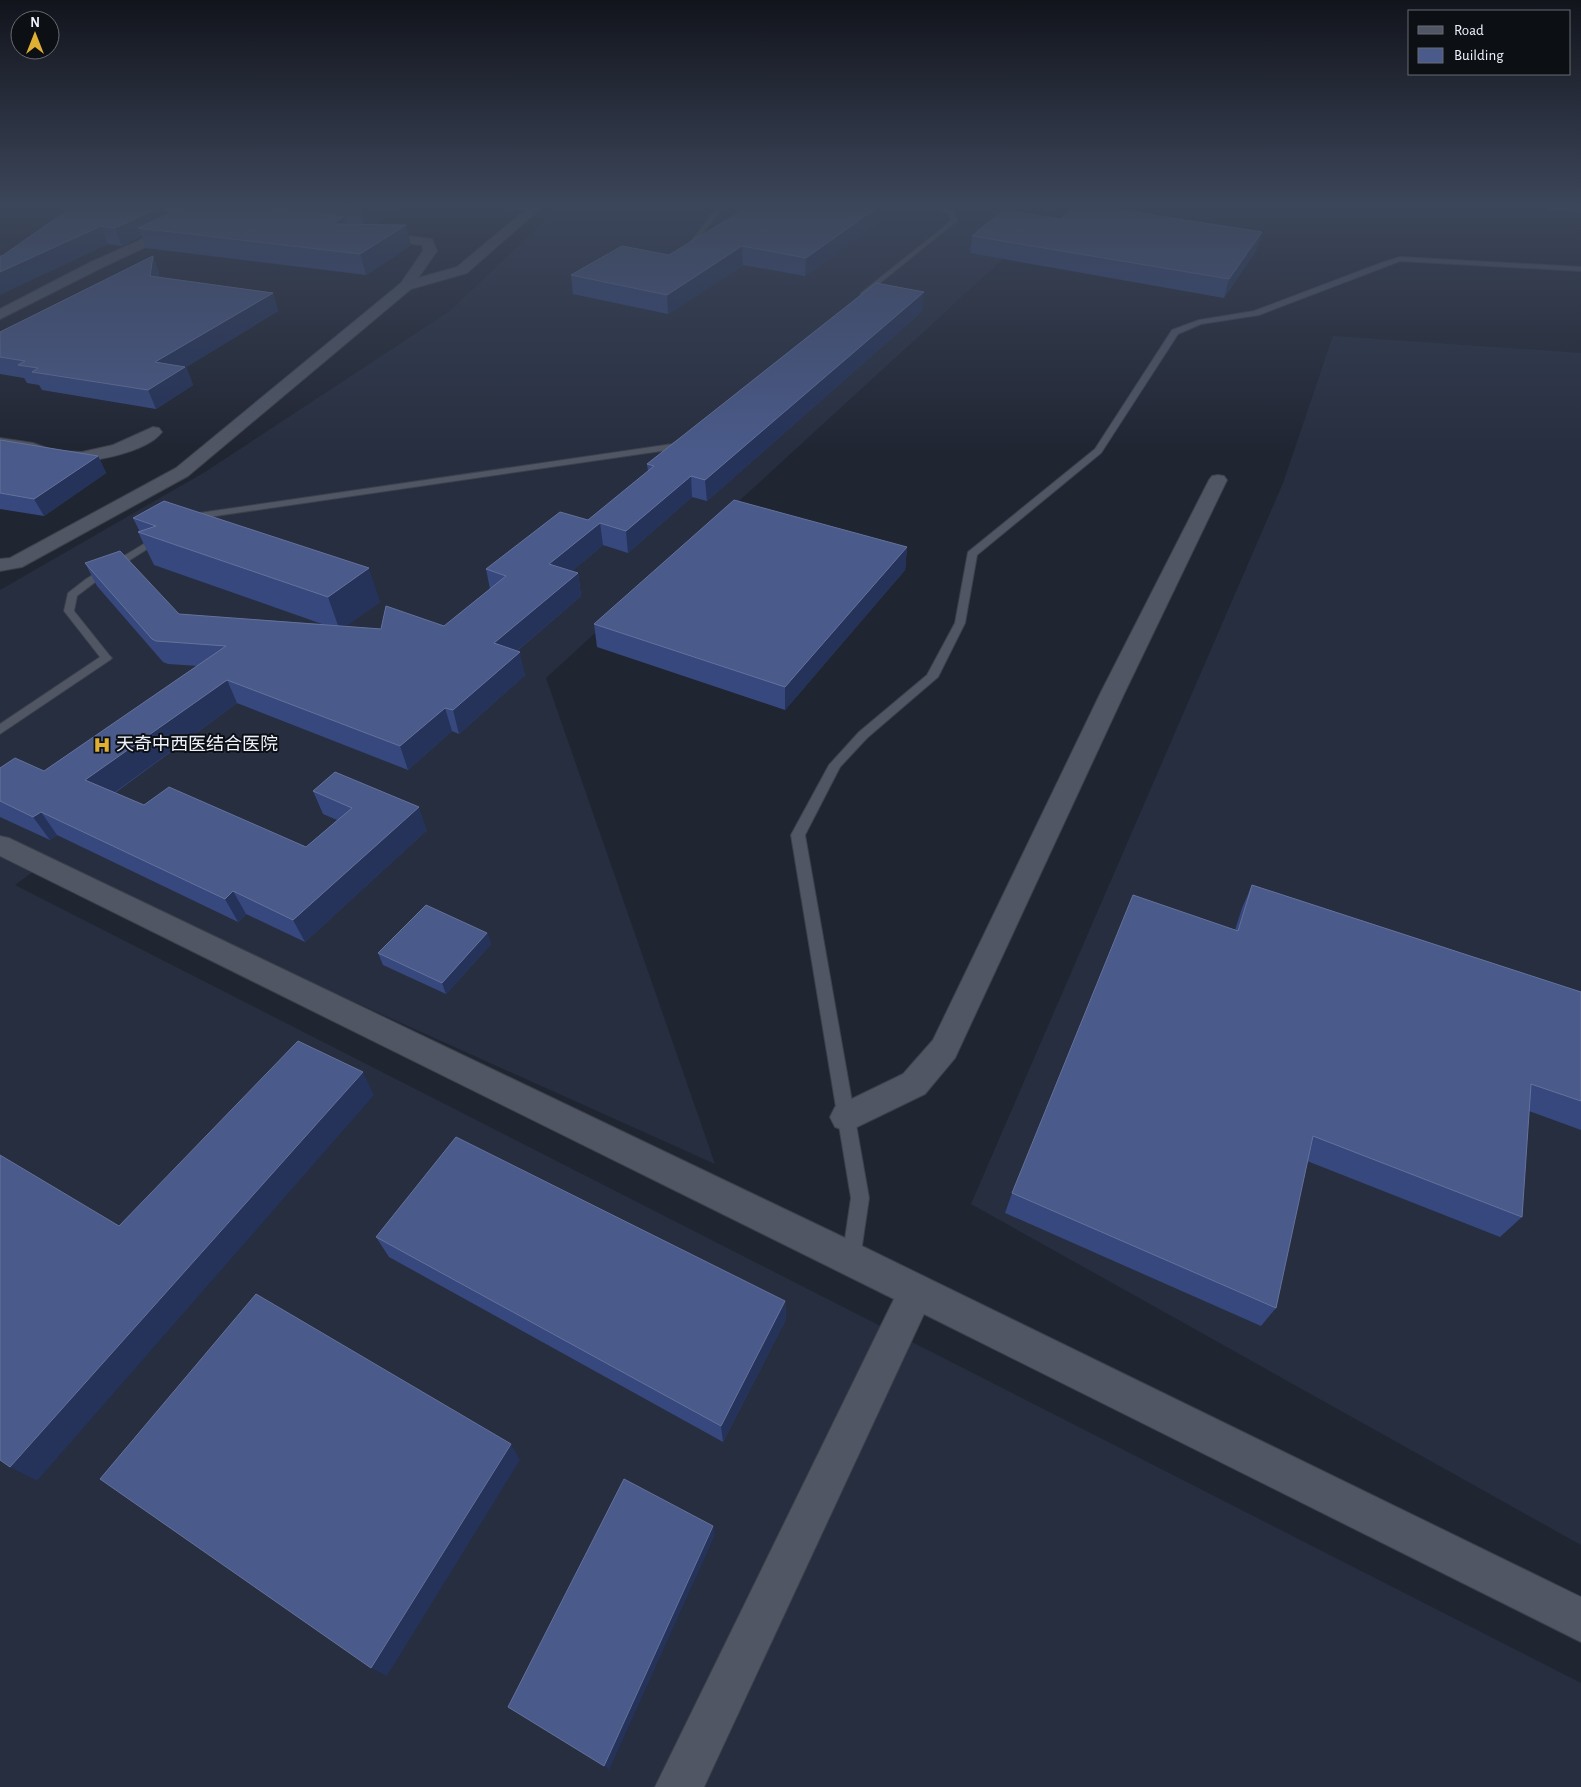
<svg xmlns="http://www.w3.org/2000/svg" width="1581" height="1787" viewBox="0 0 1581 1787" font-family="'Alegreya Sans','Noto Sans SC',sans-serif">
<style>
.built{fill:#272e40}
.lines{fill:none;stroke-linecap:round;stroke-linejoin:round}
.service-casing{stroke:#3c404b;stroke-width:2}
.minor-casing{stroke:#3c404b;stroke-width:2}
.service{fill:#505664;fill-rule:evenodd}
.minor{fill:#505664;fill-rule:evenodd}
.wall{fill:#36487d}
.shaded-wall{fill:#253259}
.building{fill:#4a5a8a;stroke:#64729c}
.labels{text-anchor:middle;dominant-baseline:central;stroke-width:4;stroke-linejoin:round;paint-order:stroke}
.poi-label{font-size:18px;fill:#eff3fc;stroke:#0c0f14;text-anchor:start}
</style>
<rect width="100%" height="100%" fill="#202532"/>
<!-- built -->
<path class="built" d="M 562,204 L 1063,204 L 546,678 L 715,1164 L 45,863 L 15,885 L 1581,1683 L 1581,1787 L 0,1787 L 0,590 L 205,472 L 450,311 Z
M 1333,336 L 1581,353 L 1581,1545 L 971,1204 L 1283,483 Z"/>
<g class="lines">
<!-- service casing -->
<g class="service-casing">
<path id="service" d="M 720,204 L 726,204 L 687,253 L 683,253 L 683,251 Z
M 931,204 L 938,204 L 954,212 L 957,221 L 865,295 L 861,295 L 861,293 L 951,221 L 949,214 Z
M 1400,257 L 1581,267 L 1581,271 L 1400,261 L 1259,315 L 1201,324 L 1178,334 L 1101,453 L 977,555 L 965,623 L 938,677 L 867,738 L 840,767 L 805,835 L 869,1198 L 860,1259 L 857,1265 L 851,1268 L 845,1265 L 842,1259 L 851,1198 L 791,835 L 829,765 L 859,732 L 927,675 L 955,623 L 968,552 L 1095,449 L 1172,330 L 1199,320 L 1254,311 L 1381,263 Z
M 683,437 L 686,438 L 686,442 L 675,449 L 202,518 L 190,524 L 185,521 L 199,513 L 672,444 Z
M 160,534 L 163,535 L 163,539 L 94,583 L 77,596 L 74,611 L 110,656 L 112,658 L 110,660 L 0,734 L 0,724 L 100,657 L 64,611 L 68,593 L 86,579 Z"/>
</g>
<!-- minor casing -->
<g class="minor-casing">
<path id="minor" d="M 127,204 L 161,204 L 216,210 L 222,214 L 216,218 L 133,208 Z
M 498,204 L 539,205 L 541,208 L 467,273 L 411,289 L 188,476 L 22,567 L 0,571 L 0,559 L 10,558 L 176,468 L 401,283 L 423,251 L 422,245 L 372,239 L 366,235 L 367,232 L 372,231 L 432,239 L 437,251 L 418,278 L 457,267 L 525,210 L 504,208 Z
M 1542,204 L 1581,204 L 1581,211 L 1548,208 Z
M 178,223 L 182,224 L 184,227 L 182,230 L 101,268 L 0,319 L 0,309 L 91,262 Z
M 153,427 L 159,428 L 162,432 C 146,454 82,465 56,462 C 46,461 37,456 27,452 C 18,449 9,449 0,448 L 0,438 L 33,443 L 55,451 L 82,452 L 113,445 Z
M 1218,475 L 1224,476 L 1227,480 L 1124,694 L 955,1058 L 925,1094 L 857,1127 L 846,1131 L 835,1127 L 830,1117 L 835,1107 L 903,1074 L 933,1040 L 1100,694 L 1209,480 L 1212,476 Z
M 0,836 L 9,838 L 864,1247 L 1581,1597 L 1581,1642 L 924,1314 L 704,1787 L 655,1787 L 894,1299 L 0,856 Z"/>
</g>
<!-- service -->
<use href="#service" class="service"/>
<!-- minor -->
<use href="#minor" class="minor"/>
</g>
<!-- wall -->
<path class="wall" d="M 204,204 L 410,204 L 373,225 L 411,245 L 366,275 L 146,248 L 142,236 L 122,246 L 108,244 L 2,256 L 163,206 L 166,215 Z
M 905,204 L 805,276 L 743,265 L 668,314 L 573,294 L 571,275 L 669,255 Z
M 1061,219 L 1257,249 L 1224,298 L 970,253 L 972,236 Z
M 153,256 L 159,273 L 159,277 L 273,293 L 278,311 L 186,367 L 193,385 L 156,409 L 42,390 L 39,385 L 27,383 L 24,378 L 0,374 L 0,332 Z
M 922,311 L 707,501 L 692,497 L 628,553 L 603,545 L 572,571 L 578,573 L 581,596 L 517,651 L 525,675 L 459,734 L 452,731 L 408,770 L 237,703 L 115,793 L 144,805 L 306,847 L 337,820 L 323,814 L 313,791 L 427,830 L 305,942 L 246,914 L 238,922 L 57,835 L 50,840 L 0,817 L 0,768 L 44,771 L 198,666 L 168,664 L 163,662 L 97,586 L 85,563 L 179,614 L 322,624 L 154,565 L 138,532 L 140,532 L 133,518 L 380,602 L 346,626 L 381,629 L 444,626 L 490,589 L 486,569 L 588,520 L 648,472 L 647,464 Z
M 0,440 L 98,456 L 106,473 L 44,516 L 0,509 Z
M 907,547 L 905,570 L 785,710 L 597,647 L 594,624 Z
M 1252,885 L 1581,992 L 1581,1130 L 1529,1111 L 1522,1217 L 1500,1237 L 1307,1161 L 1276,1308 L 1261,1326 L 1005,1213 L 1012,1193 L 1235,930 L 1242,908 Z
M 487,933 L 491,944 L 446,994 L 383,965 L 378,953 Z
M 376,1237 L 785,1301 L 786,1319 L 723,1442 L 389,1257 Z"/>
<!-- shaded-wall -->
<path class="shaded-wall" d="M 369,204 L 410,204 L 365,229 L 360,209 Z
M 882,204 L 905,204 L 805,276 L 806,258 Z
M 163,206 L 169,224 L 138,228 L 142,236 L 122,246 L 115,228 Z
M 344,217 L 350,237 L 332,224 Z
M 406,225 L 411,245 L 366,275 L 360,254 Z
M 101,226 L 108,244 L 0,295 L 0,272 Z
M 1262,232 L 1257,249 L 1224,298 L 1229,279 Z
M 742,246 L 743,265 L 668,314 L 667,295 Z
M 153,256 L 159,273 L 157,293 L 150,276 Z
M 924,292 L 922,311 L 707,501 L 705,480 Z
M 273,293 L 278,311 L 186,367 L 193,385 L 156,409 L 148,390 L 155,362 Z
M 98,456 L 106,473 L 44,516 L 34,499 Z
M 691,476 L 692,497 L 628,553 L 626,531 Z
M 600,523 L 603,545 L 553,587 L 549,564 Z
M 907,547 L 905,570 L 785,710 L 785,687 Z
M 369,568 L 380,602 L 340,631 L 328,597 Z
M 578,573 L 581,596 L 499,666 L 494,643 Z
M 520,652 L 525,675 L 459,734 L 453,710 Z
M 227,680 L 237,703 L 100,803 L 85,780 Z
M 445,708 L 452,731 L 408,770 L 400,746 Z
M 419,807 L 427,830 L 305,942 L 293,920 Z
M 41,812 L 57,835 L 50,840 L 33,817 Z
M 233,891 L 246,914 L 238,922 L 225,899 Z
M 487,933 L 491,944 L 446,994 L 442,983 Z
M 363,1072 L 374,1095 L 37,1481 L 10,1467 Z
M 785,1301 L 786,1319 L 723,1442 L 721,1426 Z
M 511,1444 L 520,1460 L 387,1676 L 371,1668 Z
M 713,1526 L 715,1535 L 609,1770 L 604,1766 Z"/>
<!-- building -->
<path class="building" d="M 191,204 L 238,204 L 344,217 L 332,224 L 406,225 L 360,254 L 138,228 Z
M 320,204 L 369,204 L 360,209 Z
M 753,204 L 882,204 L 806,258 L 742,246 L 667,295 L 571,275 L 622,246 L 669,255 Z
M 1077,204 L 1083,204 L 1262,232 L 1229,279 L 972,236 L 1003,210 L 1061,219 Z
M 66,205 L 163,206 L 115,228 L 101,226 L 0,272 L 0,256 L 2,256 L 65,212 Z
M 153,256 L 150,276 L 273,293 L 155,362 L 185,367 L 148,390 L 32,372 L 38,368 L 18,365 L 25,361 L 0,357 L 0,332 Z
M 876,283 L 924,292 L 705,480 L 691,476 L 626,531 L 600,523 L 549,564 L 578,573 L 494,643 L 520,652 L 453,710 L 445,708 L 400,746 L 227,680 L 85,780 L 144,805 L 169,787 L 306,847 L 352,808 L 313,791 L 335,772 L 419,807 L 293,920 L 233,891 L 225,899 L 41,812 L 33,817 L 0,801 L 0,768 L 15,758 L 44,771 L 226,646 L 156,641 L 152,639 L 85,563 L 120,551 L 179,614 L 381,629 L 386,606 L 444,626 L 506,576 L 486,569 L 560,512 L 588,520 L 654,466 L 647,464 Z
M 0,440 L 98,456 L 34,499 L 0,493 Z
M 734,500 L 907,547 L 785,687 L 594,624 Z
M 164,501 L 369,568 L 328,597 L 138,532 L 156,526 L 133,518 Z
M 1252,885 L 1581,992 L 1581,1101 L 1531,1084 L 1522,1217 L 1313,1136 L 1276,1308 L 1012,1193 L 1133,895 L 1238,931 Z
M 426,905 L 487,933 L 442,983 L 378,953 Z
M 298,1041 L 363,1072 L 10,1467 L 0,1460 L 0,1155 L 119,1226 Z
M 456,1137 L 785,1301 L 721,1426 L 376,1237 Z
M 256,1294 L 511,1444 L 371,1668 L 100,1479 Z
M 624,1479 L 713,1526 L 604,1766 L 508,1707 Z"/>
<!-- sky -->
<linearGradient id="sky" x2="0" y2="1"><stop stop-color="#12141c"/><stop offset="0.45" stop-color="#3c465a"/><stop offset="1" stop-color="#3c465a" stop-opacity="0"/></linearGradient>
<rect width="1581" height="454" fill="url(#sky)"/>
<!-- icons -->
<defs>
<g id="hospital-bare" transform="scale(1.35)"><path d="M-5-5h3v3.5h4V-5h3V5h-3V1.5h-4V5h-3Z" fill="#dfb034" stroke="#0c0f14" stroke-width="2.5" paint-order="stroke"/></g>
</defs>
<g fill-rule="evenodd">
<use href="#hospital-bare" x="102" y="745"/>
</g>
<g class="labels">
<!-- poi labels -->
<g class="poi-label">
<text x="116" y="745">天奇中西医结合医院</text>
</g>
</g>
<!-- legend -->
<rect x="1408" y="10" width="162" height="65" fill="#0c0f14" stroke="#676a71"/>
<rect x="1418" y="26" width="25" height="8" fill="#505664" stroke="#676a71"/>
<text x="1454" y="35" font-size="15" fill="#eff3fc">Road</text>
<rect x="1418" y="48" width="25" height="15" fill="#4a5a8a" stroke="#676a71"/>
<text x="1454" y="60" font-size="15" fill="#eff3fc">Building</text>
<!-- north arrow -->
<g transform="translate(35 35)"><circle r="24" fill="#0c0f14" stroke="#676a71"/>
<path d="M0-4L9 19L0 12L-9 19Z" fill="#dfb034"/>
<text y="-8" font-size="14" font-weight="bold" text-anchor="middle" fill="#eff3fc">N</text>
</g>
</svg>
